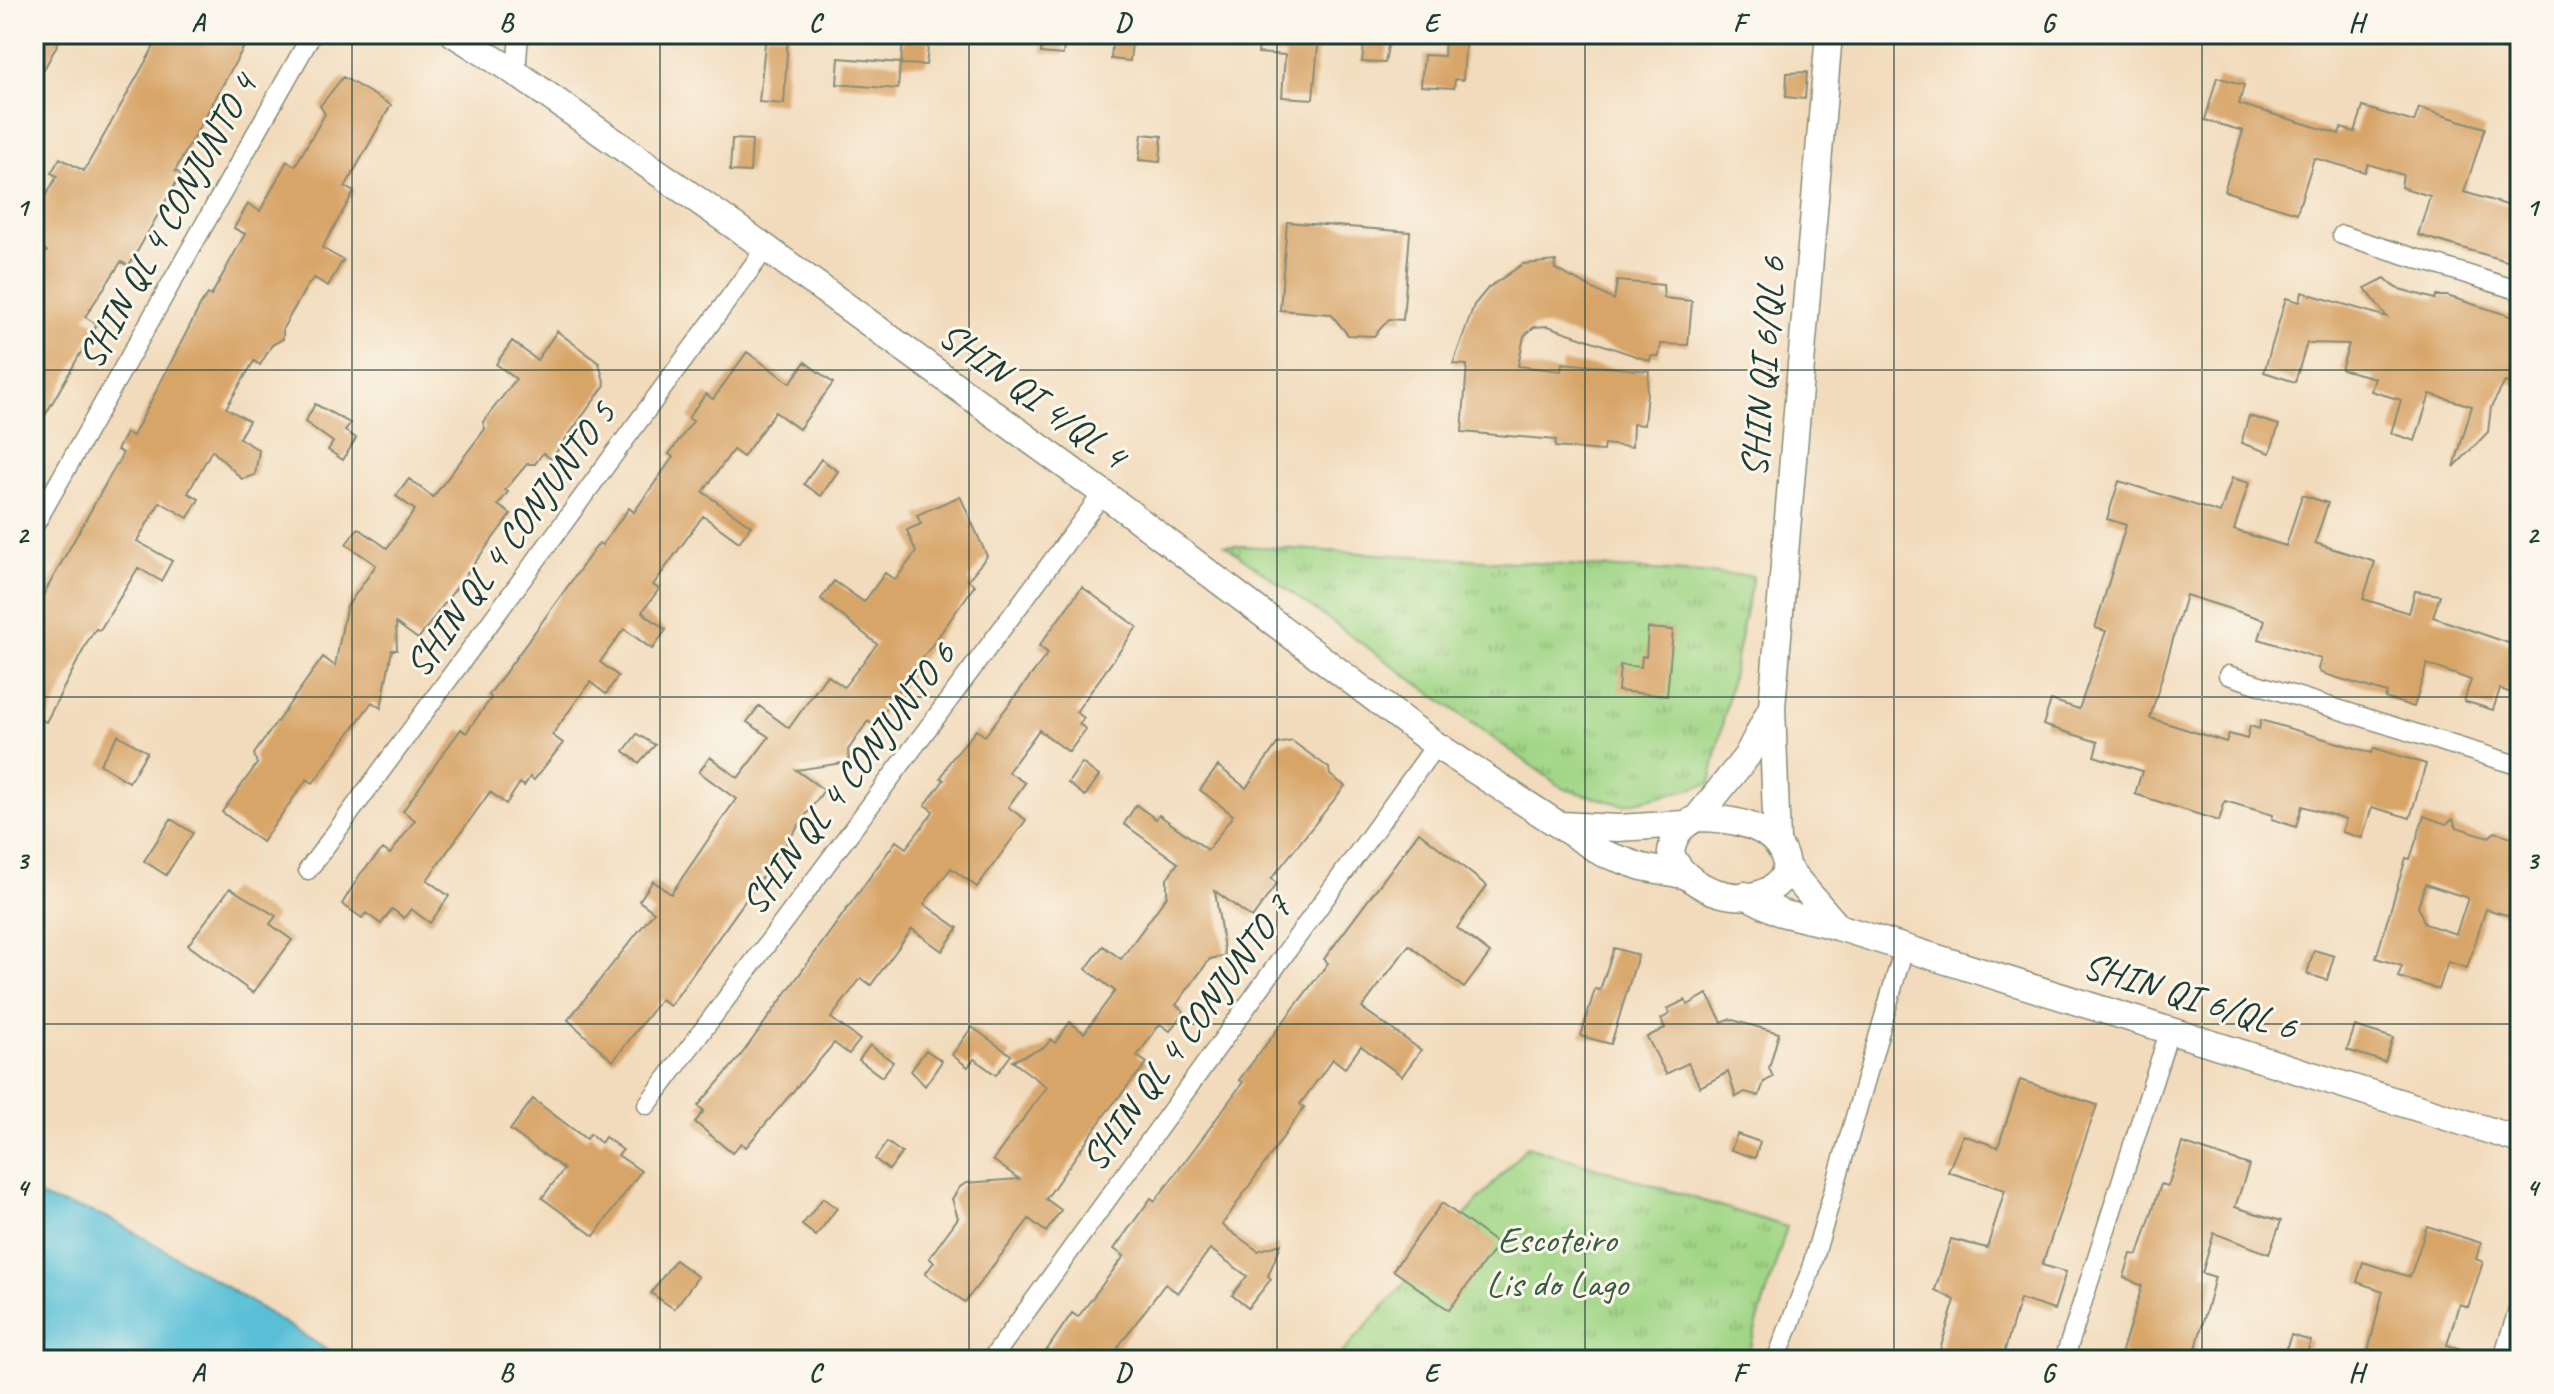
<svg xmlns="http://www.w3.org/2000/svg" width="2554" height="1394" viewBox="0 0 2554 1394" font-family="Caveat,sans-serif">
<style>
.grass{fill:url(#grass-tufts);stroke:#608a5d;stroke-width:2}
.water{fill:#59bfd7;stroke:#3c7e86;stroke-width:2}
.building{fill:#d8a569;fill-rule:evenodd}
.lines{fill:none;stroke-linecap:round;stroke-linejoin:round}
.street-casing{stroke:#888c78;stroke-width:21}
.secondary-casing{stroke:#888c78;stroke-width:29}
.street{stroke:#fff;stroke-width:18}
.secondary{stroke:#fff;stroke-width:26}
.grid{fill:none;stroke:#1f3d34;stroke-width:2;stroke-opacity:0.55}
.labels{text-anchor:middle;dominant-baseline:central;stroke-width:6;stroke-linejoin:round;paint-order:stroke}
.street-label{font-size:38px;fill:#1f3d34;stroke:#fbf7ec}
.park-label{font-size:38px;fill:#395c44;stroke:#fbf7ec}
.neatline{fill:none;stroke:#1f3d34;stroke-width:3}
.grid-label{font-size:26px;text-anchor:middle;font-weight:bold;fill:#1f3d34}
</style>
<defs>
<pattern id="grass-tufts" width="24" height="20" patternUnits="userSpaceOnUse" patternTransform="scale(2)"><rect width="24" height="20" fill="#a1d686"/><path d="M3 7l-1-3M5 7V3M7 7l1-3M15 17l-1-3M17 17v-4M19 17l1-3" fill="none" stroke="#83af6e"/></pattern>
</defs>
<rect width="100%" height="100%" fill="#fbf7ec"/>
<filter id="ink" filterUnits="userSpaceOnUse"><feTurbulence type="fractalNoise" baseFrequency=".0125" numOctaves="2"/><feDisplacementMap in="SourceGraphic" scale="16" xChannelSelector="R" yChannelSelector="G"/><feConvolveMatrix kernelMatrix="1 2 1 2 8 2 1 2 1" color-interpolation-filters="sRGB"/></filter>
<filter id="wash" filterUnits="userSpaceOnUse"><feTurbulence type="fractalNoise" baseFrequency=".006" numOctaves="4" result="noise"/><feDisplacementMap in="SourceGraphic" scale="32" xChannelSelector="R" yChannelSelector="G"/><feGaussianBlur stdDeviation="1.8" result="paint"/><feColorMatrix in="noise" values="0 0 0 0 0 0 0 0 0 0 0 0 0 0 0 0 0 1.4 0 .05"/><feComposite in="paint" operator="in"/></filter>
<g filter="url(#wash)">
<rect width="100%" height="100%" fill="#f2dbbc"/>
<!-- grass -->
<path class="grass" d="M 1225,545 L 1753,576 L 1710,784 L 1623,805 L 1564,789 Z
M 1527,1146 L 1787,1227 L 1746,1360 L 1336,1360 Z"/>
<!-- water -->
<path class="water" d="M 34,1192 C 54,1207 85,1206 108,1218 C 189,1262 265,1311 343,1360 L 34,1360 Z"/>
<g id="blocks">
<!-- building -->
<path class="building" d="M 34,34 L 63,34 L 34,88 Z
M 161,34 L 251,34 L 175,171 L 181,174 L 129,266 L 121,262 L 85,317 L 97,324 L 34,435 L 34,273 L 47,251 L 34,243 L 34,217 L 57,176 L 51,173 L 60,158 L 84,171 Z
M 766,34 L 788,35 L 784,104 L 759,102 Z
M 1043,34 L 1065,34 L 1063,55 L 1041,53 Z
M 1113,34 L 1133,34 L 1130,61 L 1111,59 Z
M 1260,34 L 1319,34 L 1313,99 L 1282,97 L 1285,55 L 1258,53 Z
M 1365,34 L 1390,34 L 1385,63 L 1362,62 Z
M 1445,34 L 1466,34 L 1463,80 L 1455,79 L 1454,88 L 1421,86 L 1424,55 L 1444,56 Z
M 903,39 L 929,40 L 926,65 L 901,64 Z
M 839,58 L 900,63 L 898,89 L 837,84 Z
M 1807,72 L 1805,99 L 1786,97 L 1787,73 Z
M 343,77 L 391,105 L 345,187 L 354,192 L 322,248 L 343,260 L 328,286 L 314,278 L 307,286 L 283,328 L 283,339 L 272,345 L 260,365 L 254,361 L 226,408 L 249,421 L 239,438 L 259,450 L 255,475 L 242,479 L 212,450 L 188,493 L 199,499 L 188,518 L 160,502 L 137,541 L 172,561 L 161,581 L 138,568 L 100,630 L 96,629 L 89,639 L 46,722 L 34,715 L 34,624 L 41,611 L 36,608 L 123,453 L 117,450 L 126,433 L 133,436 L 201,304 L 208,294 L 211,296 L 245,234 L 234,228 L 248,204 L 260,211 L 287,161 L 295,166 L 325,114 L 320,106 Z
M 2217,77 L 2244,85 L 2239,104 L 2339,134 L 2341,128 L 2355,132 L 2363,107 L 2414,122 L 2419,108 L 2485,128 L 2464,192 L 2520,209 L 2520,265 L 2418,235 L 2430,196 L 2401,187 L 2403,175 L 2368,164 L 2365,172 L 2314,158 L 2297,213 L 2224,191 L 2243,131 L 2205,120 Z
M 1142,134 L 1162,136 L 1160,162 L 1139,160 Z
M 732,139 L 752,140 L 750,172 L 730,171 Z
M 1287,222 L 1410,232 L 1403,320 L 1389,319 L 1374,336 L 1348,335 L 1331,314 L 1280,310 Z
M 1556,261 L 1555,269 L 1614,300 L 1617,281 L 1663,285 L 1664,298 L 1692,301 L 1688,345 L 1661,344 L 1659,356 L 1651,356 L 1650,361 L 1548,326 L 1534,327 L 1524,336 L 1518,366 L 1561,371 L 1562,363 L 1649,371 L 1644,425 L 1633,424 L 1632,447 L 1604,444 L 1603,451 L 1555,447 L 1556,440 L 1462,432 L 1467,365 L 1453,364 L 1474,305 L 1488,288 L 1523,264 Z
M 2385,278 L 2396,288 L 2435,299 L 2436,296 L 2447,296 L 2520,319 L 2520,386 L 2505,382 L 2491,407 L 2488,432 L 2454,467 L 2472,406 L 2430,394 L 2415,441 L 2391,433 L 2401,400 L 2371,391 L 2375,378 L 2341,369 L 2349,344 L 2307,343 L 2295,382 L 2264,372 L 2286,298 L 2300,302 L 2302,292 L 2387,317 L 2365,288 Z
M 557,331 L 599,363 L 605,385 L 551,459 L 543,453 L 535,464 L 527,464 L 505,490 L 508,492 L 498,505 L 511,514 L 418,639 L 396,623 L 397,650 L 392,650 L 381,708 L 372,702 L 313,783 L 307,779 L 262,842 L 222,812 L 257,764 L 254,754 L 323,657 L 335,666 L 346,608 L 376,565 L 346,544 L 358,528 L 387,548 L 415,510 L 396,496 L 409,479 L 433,497 L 485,429 L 483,422 L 516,379 L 496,364 L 512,341 L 537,360 Z
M 747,352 L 790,383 L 805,362 L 833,383 L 799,429 L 775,412 L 743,457 L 733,450 L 703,492 L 751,526 L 739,542 L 703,516 L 653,585 L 659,589 L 642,612 L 666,630 L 652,649 L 624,629 L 600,662 L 618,676 L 606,694 L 590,682 L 552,735 L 563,743 L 534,780 L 530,777 L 524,786 L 520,783 L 506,804 L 490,792 L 427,880 L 449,896 L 430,923 L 411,909 L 404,918 L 392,909 L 381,924 L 366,913 L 362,918 L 342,904 L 361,873 L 383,849 L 390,854 L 415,820 L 403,811 L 442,755 L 461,729 L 466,733 L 491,698 L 489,695 L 599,543 L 602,545 L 629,508 L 634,512 L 673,457 L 669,454 L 693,421 L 688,418 L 706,394 L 713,399 Z
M 315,404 L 350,423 L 345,431 L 356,438 L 343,460 L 328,450 L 333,442 L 305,422 Z
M 2249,416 L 2279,425 L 2270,453 L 2241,443 Z
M 821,459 L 838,471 L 821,496 L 804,484 Z
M 2232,478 L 2249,483 L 2234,530 L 2286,546 L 2302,495 L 2328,503 L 2315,543 L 2375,562 L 2363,599 L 2409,613 L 2415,591 L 2440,595 L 2433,617 L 2520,647 L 2520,696 L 2500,689 L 2493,710 L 2464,701 L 2471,680 L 2427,664 L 2414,707 L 2385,698 L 2387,693 L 2321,673 L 2318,669 L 2321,659 L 2259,639 L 2265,620 L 2186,595 L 2150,718 L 2226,742 L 2229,734 L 2247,739 L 2250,726 L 2259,729 L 2261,720 L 2372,753 L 2374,748 L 2426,764 L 2410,818 L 2372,807 L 2362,838 L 2342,832 L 2346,819 L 2302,806 L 2296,827 L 2272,819 L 2273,815 L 2225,801 L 2219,821 L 2135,794 L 2142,771 L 2094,756 L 2098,742 L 2043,725 L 2051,700 L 2079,709 L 2106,631 L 2095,628 L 2126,525 L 2107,519 L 2119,481 L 2220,513 Z
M 960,496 L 987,556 L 968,580 L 975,585 L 874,726 L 868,721 L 848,750 L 849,762 L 796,770 L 824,790 L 670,1006 L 661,999 L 613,1061 L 568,1020 L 654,912 L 639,901 L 653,881 L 671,894 L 736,799 L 699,772 L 710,757 L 738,778 L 769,737 L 747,722 L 759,706 L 789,728 L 827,675 L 844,687 L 877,644 L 821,599 L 834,581 L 864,602 L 885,573 L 895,580 L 916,552 L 907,530 L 921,524 L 917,515 Z
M 1082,587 L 1137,627 L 1076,712 L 1084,718 L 1079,724 L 1086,729 L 1069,752 L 1039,730 L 1008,772 L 1025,783 L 1008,807 L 1026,820 L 977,887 L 951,868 L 924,904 L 958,928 L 942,951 L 912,929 L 871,985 L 861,978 L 831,1018 L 860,1040 L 849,1054 L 834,1043 L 746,1147 L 741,1143 L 732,1153 L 695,1122 L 704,1111 L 698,1106 L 739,1058 L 896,841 L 906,848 L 931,815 L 933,811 L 925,805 L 944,780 L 941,778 L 950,761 L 976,730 L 985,736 L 1048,653 L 1039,646 Z
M 1648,628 L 1673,630 L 1667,696 L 1618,691 L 1620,665 L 1641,667 L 1642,656 L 1646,657 Z
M 637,734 L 655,745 L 639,763 L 624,751 Z
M 118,735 L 147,752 L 129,782 L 100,764 Z
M 1292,741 L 1329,768 L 1330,775 L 1345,786 L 1271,879 L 1277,883 L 1252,918 L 1215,891 L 1225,956 L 1210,959 L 1176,1005 L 1184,1011 L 1170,1031 L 1160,1024 L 1137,1056 L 1147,1063 L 1108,1110 L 1046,1199 L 1061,1210 L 1046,1232 L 1029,1219 L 965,1302 L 925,1274 L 934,1262 L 929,1258 L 958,1218 L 952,1199 L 960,1187 L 966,1183 L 1019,1179 L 993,1160 L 1047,1087 L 1012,1061 L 1045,1047 L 1051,1039 L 1055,1043 L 1070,1022 L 1084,1033 L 1115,991 L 1086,969 L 1103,946 L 1121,959 L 1167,896 L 1167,878 L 1178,863 L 1124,824 L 1136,805 L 1156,819 L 1159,815 L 1208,850 L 1233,815 L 1200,790 L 1218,766 L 1246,788 L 1277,744 Z
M 1082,763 L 1099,776 L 1085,796 L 1068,783 Z
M 2424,816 L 2446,824 L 2453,819 L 2456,827 L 2489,837 L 2495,832 L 2520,840 L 2520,914 L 2510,916 L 2486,909 L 2467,968 L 2448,962 L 2439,989 L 2398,977 L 2402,966 L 2376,958 L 2406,858 L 2410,859 ZM 2425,884 L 2468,898 L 2456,934 L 2425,924 L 2418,907 Z
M 171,819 L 193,833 L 166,875 L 144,861 Z
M 1419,832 L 1487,886 L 1457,928 L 1490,953 L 1464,988 L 1409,945 L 1362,1008 L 1421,1050 L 1402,1076 L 1361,1046 L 1345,1068 L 1333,1059 L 1300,1104 L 1304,1107 L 1222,1225 L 1258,1251 L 1281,1244 L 1268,1276 L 1271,1279 L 1248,1308 L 1232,1295 L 1247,1276 L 1210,1249 L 1178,1293 L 1165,1284 L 1118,1347 L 1137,1360 L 1040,1360 L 1072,1313 L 1078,1317 L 1124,1256 L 1114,1249 L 1151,1198 L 1155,1201 L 1203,1137 L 1243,1082 L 1239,1080 L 1328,963 L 1324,959 Z
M 230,888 L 276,916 L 270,924 L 292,940 L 253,993 L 188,945 Z
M 1614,948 L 1638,955 L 1611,1044 L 1581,1036 L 1595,989 L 1600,990 Z
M 2314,950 L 2334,956 L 2327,980 L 2307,974 Z
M 1707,994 L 1722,1022 L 1729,1019 L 1779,1033 L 1769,1068 L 1773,1077 L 1764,1082 L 1759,1096 L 1745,1092 L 1736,1097 L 1728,1072 L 1700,1087 L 1688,1063 L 1666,1074 L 1647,1037 L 1665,1028 L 1661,1019 L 1670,1014 L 1667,1009 L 1685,1000 L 1688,1005 Z
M 2355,1026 L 2393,1038 L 2385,1062 L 2347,1050 Z
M 972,1027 L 1011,1055 L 996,1075 L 974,1059 L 968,1067 L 952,1055 Z
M 870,1045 L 893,1062 L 882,1077 L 859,1060 Z
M 926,1050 L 942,1061 L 925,1086 L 911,1071 Z
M 2020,1080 L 2097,1105 L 2042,1265 L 2066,1272 L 2054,1310 L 2020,1299 L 2002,1360 L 1937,1360 L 1955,1300 L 1935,1290 L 1951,1239 L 1987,1248 L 2005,1190 L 1948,1172 L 1963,1135 L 1998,1147 Z
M 533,1099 L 586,1139 L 590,1134 L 601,1143 L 605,1137 L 623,1150 L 618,1155 L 641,1171 L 594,1236 L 542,1198 L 564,1169 L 510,1130 Z
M 1737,1134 L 1760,1142 L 1755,1158 L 1731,1150 Z
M 887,1142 L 902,1153 L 889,1170 L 875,1159 Z
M 2182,1143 L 2249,1165 L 2235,1207 L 2281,1221 L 2269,1254 L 2214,1233 L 2202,1273 L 2215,1277 L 2193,1360 L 2140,1360 L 2121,1354 L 2142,1286 L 2124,1277 L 2131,1254 L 2138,1255 L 2161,1184 L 2168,1186 Z
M 823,1198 L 837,1208 L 816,1236 L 802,1225 Z
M 1442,1203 L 1498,1244 L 1449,1310 L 1393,1270 Z
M 2427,1226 L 2481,1243 L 2476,1259 L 2483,1262 L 2468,1307 L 2459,1304 L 2447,1345 L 2481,1355 L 2480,1360 L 2366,1360 L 2383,1291 L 2357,1282 L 2363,1262 L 2410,1277 Z
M 675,1260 L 698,1277 L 674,1309 L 651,1293 Z
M 2291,1335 L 2311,1341 L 2304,1360 L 2282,1360 Z"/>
</g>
</g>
<g filter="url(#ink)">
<use href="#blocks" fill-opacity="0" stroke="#888c78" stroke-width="2"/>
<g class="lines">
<!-- street casing -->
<g class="street-casing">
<path id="street" d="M 2487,34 L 2520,44
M 516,73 L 519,34
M 2342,235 L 2520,291
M 34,526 L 312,34
M 2228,675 L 2520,766
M 308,870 L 766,248
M 647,1105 L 1103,493
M 991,1360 L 1436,745
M 1776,1360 L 1810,1272 L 1904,948
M 2064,1360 L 2170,1029
M 2502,1360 L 2520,1304"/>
</g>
<!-- secondary casing -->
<g class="secondary-casing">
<path id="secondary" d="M 454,34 L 516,73 L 766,248 L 1103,493 L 1436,745 L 1602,853 L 1642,867 L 1683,875
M 1697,818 C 1728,818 1776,824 1785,860 C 1787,868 1785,875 1779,882 C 1749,913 1684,890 1671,853 C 1673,835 1682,825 1697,818 Z
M 1697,818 L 1747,756 L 1772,707
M 1561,825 L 1617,828 L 1685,824
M 1777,842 L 1772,707 L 1829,34
M 1787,868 L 1838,927
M 1745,895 L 1781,913 L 1838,927 L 2520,1140"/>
</g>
<!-- street -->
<use href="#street" class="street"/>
<!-- secondary -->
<use href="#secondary" class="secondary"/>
</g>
</g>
<!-- grid -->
<path class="grid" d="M 352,34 L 352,1360M 660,34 L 660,1360M 969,34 L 969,1360M 1277,34 L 1277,1360M 1585,34 L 1585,1360M 1894,34 L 1894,1360M 2202,34 L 2202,1360M 34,370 L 2520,370M 34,697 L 2520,697M 34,1024 L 2520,1024"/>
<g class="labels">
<!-- street labels -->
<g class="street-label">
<text transform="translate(167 221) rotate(-61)">SHIN QL 4 CONJUNTO 4</text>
<text transform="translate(1763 367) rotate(-85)">SHIN QI 6/QL 6</text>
<text transform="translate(1033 395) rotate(36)">SHIN QI 4/QL 4</text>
<text transform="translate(510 539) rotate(-54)">SHIN QL 4 CONJUNTO 5</text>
<text transform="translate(848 778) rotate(-53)">SHIN QL 4 CONJUNTO 6</text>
<text transform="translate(2190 996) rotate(17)">SHIN QI 6/QL 6</text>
<text transform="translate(1186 1033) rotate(-54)">SHIN QL 4 CONJUNTO 7</text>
</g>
<!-- park labels -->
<g class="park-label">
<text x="1557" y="1239">Escoteiro<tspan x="1557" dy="44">Lis do Lago</tspan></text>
</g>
</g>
<!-- margin -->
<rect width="2554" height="1394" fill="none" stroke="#fbf7ec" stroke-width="88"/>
<rect x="44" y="44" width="2466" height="1306" class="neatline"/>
<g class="grid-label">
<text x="198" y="31">A</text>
<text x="506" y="31">B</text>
<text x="815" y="31">C</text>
<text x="1123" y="31">D</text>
<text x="1431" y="31">E</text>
<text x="1739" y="31">F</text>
<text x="2048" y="31">G</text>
<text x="2356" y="31">H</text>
<text x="22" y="216">1</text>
<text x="2532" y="216">1</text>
<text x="22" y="543">2</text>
<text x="2532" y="543">2</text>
<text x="22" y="869">3</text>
<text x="2532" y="869">3</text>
<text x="22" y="1196">4</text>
<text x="2532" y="1196">4</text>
<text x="198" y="1381">A</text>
<text x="506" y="1381">B</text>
<text x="815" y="1381">C</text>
<text x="1123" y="1381">D</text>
<text x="1431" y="1381">E</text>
<text x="1739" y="1381">F</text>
<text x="2048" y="1381">G</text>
<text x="2356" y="1381">H</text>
</g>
</svg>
